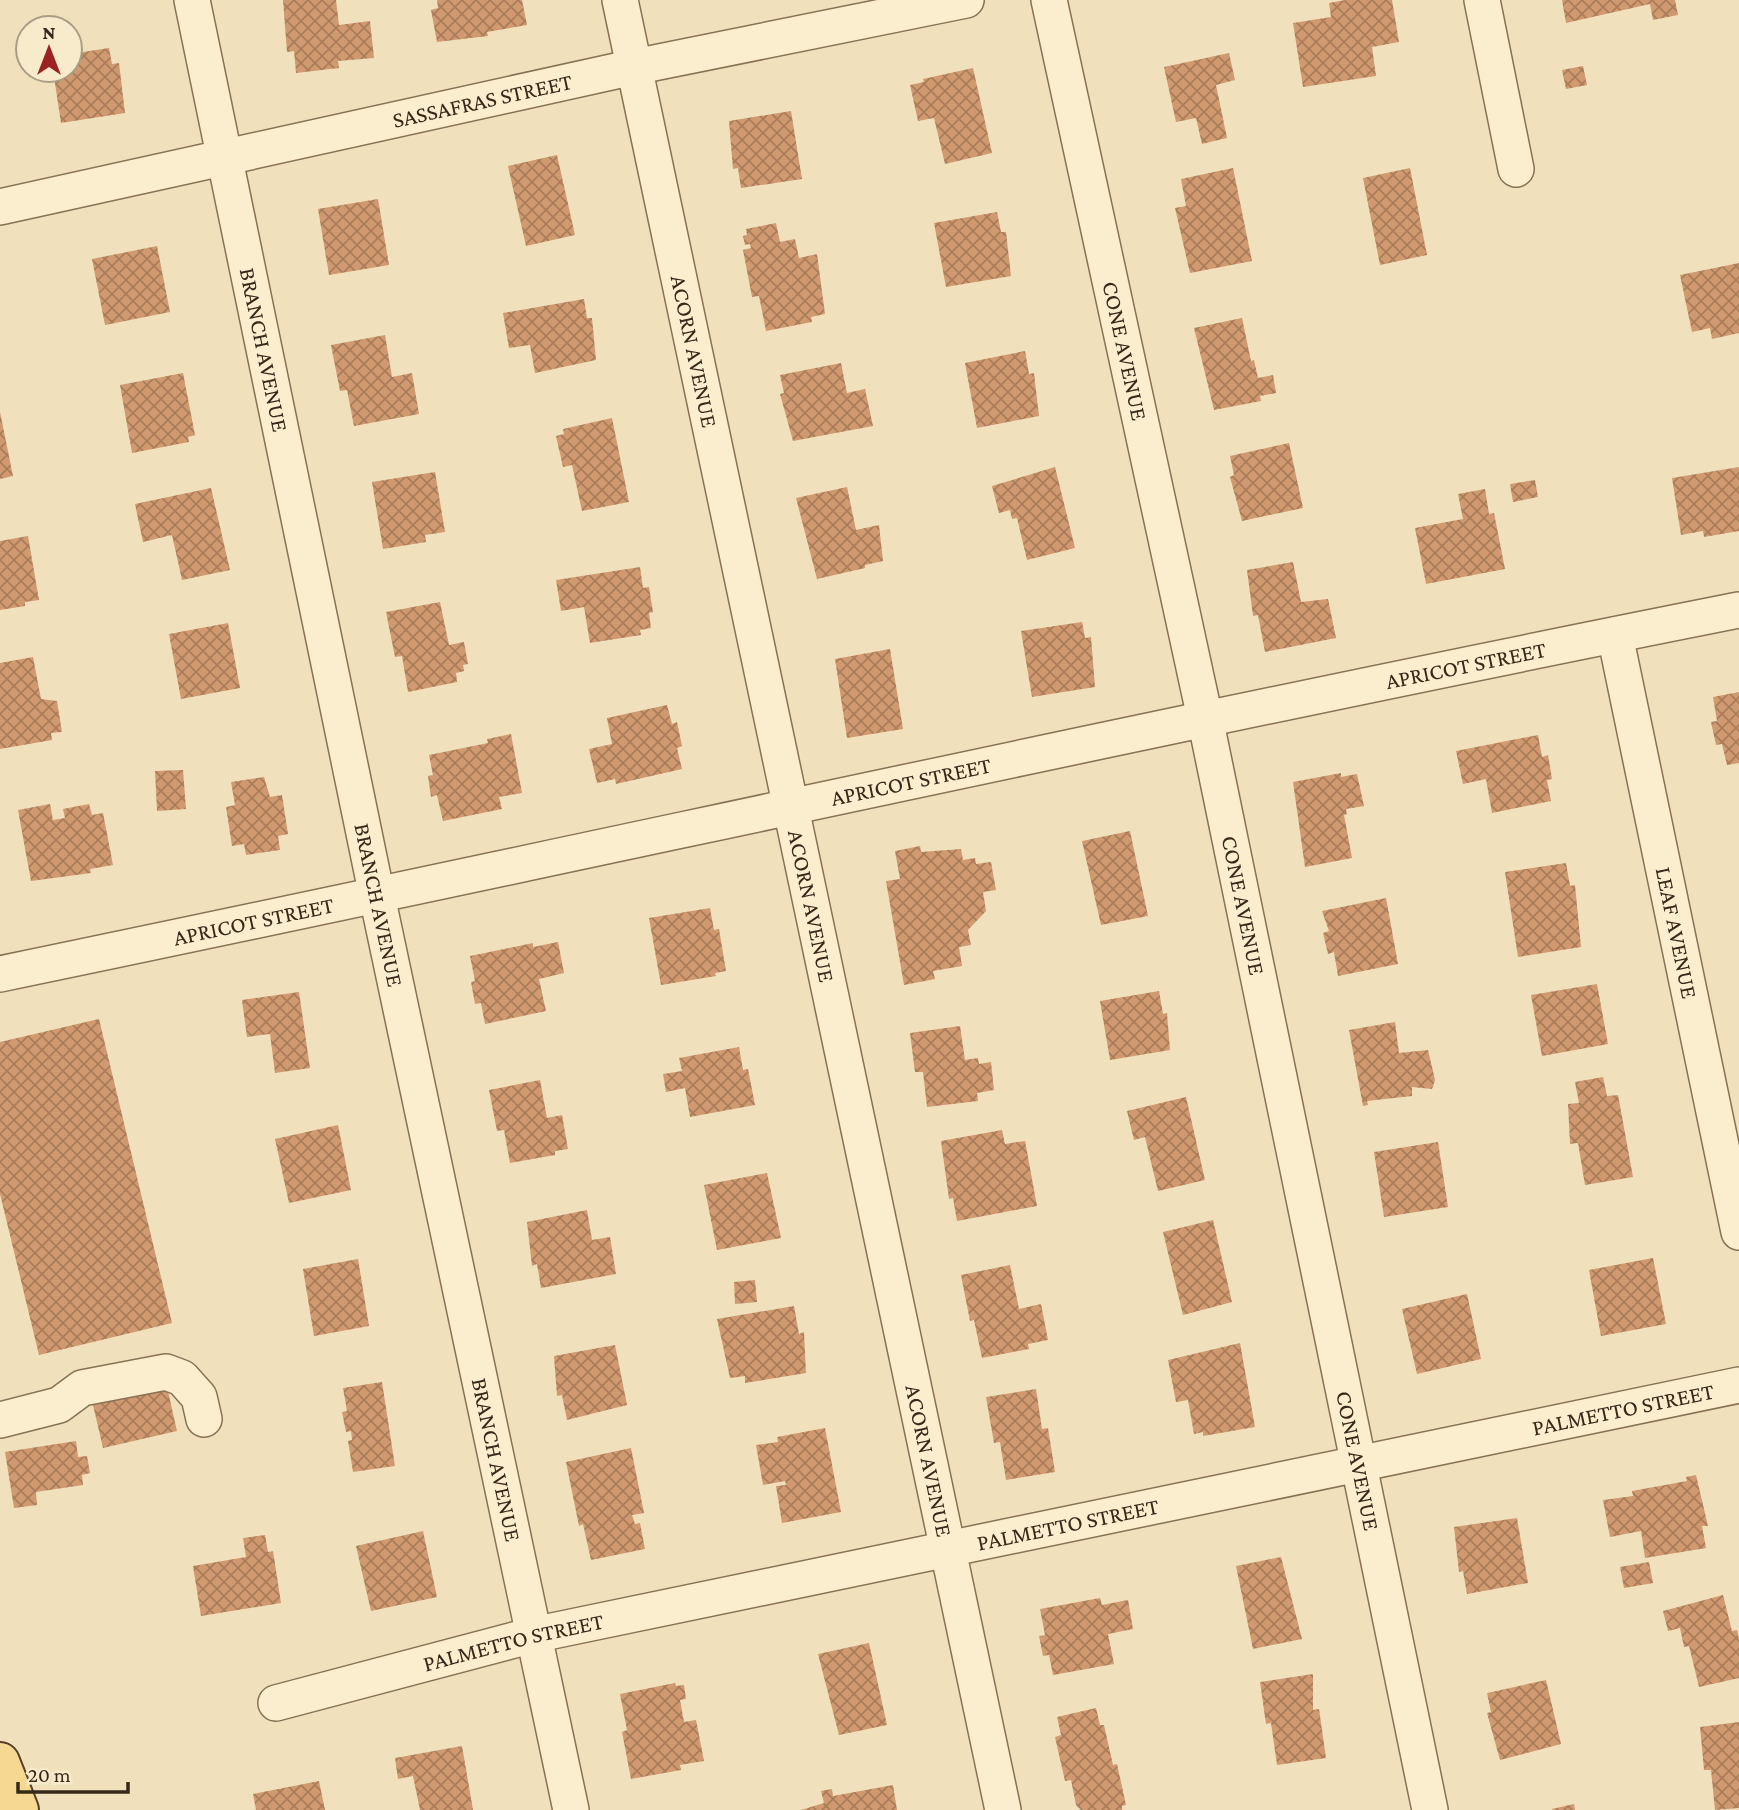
<svg xmlns="http://www.w3.org/2000/svg" width="1739" height="1810" viewBox="0 0 1739 1810" font-family="'Crimson Pro',serif">
<style>
.building{fill:url(#building-cross-hatch)}
.lines{fill:none;stroke-linecap:round;stroke-linejoin:round}
.minor-casing{stroke:#887155;stroke-width:38}
.major-casing{stroke:#553e2a;stroke-width:42}
.minor{stroke:#fbeecf;stroke-width:35}
.major{stroke:#f7d890;stroke-width:38}
.labels{text-anchor:middle;dominant-baseline:central;stroke-width:6;stroke-linejoin:round;paint-order:stroke}
.street-label{font-size:23px;fill:#37281a;stroke:#f7ebcc}
</style>
<defs>
<pattern id="building-cross-hatch" width="8" height="8" patternUnits="userSpaceOnUse" patternTransform="scale(1.75)"><rect width="8" height="8" fill="#d1996f"/><path d="M0 0l8 8M0 8l8-8" fill="none" stroke="#aa7d5a"/></pattern>
</defs>
<rect width="100%" height="100%" fill="#f0e1bc"/>
<!-- building -->
<path class="building" d="M 283,0 L 336,0 L 339,25 L 370,21 L 374,58 L 338,61 L 339,68 L 296,73 L 294,51 L 287,52 Z
M 437,0 L 522,0 L 527,25 L 487,32 L 488,36 L 437,42 L 431,10 L 438,8 Z
M 1345,0 L 1392,0 L 1399,42 L 1372,47 L 1376,76 L 1303,87 L 1293,23 L 1331,17 L 1329,3 Z
M 1562,0 L 1675,0 L 1678,15 L 1653,20 L 1650,4 L 1566,23 Z
M 109,48 L 112,64 L 119,63 L 125,113 L 61,123 L 53,70 L 70,70 L 70,54 Z
M 1229,53 L 1235,80 L 1216,85 L 1227,138 L 1202,144 L 1196,118 L 1176,122 L 1164,67 Z
M 1583,66 L 1587,85 L 1566,89 L 1562,70 Z
M 973,68 L 992,153 L 945,164 L 934,118 L 918,121 L 910,85 L 924,82 L 923,79 Z
M 791,111 L 802,179 L 741,188 L 738,168 L 733,169 L 729,121 Z
M 557,155 L 575,235 L 526,246 L 508,166 Z
M 1233,168 L 1252,261 L 1190,273 L 1175,208 L 1186,206 L 1181,179 Z
M 1410,168 L 1427,255 L 1380,265 L 1363,178 Z
M 378,199 L 389,265 L 329,275 L 318,209 Z
M 997,212 L 1001,232 L 1006,232 L 1011,276 L 946,287 L 934,223 Z
M 776,223 L 780,242 L 795,239 L 799,258 L 817,254 L 825,314 L 811,317 L 812,322 L 766,331 L 759,296 L 752,297 L 743,250 L 751,248 L 750,244 L 745,245 L 743,236 L 747,235 L 746,229 Z
M 157,246 L 170,312 L 105,325 L 92,259 Z
M 1739,263 L 1739,333 L 1712,339 L 1710,328 L 1692,332 L 1680,275 Z
M 584,299 L 587,318 L 592,318 L 596,360 L 535,373 L 530,345 L 509,348 L 503,313 Z
M 1242,318 L 1251,361 L 1254,360 L 1258,378 L 1273,375 L 1276,393 L 1260,396 L 1261,401 L 1214,410 L 1194,328 Z
M 385,335 L 392,377 L 412,373 L 419,414 L 354,426 L 347,390 L 340,391 L 331,345 Z
M 1025,351 L 1029,374 L 1034,373 L 1039,416 L 977,428 L 965,363 Z
M 841,363 L 847,393 L 865,389 L 873,426 L 793,441 L 780,394 L 784,393 L 780,375 Z
M 183,373 L 195,435 L 188,437 L 189,442 L 132,453 L 120,385 Z
M 0,412 L 13,476 L 0,479 Z
M 612,418 L 629,502 L 582,511 L 572,465 L 563,467 L 556,436 L 564,434 L 563,429 Z
M 1289,443 L 1303,508 L 1242,521 L 1230,477 L 1234,475 L 1230,456 Z
M 1055,467 L 1075,548 L 1027,560 L 1017,518 L 1012,519 L 1010,510 L 999,513 L 992,486 Z
M 1739,467 L 1739,531 L 1704,537 L 1703,531 L 1681,535 L 1672,478 Z
M 435,472 L 445,532 L 425,535 L 426,542 L 383,549 L 372,482 Z
M 1535,480 L 1538,497 L 1513,502 L 1510,484 Z
M 847,487 L 856,530 L 879,525 L 883,561 L 865,565 L 865,568 L 817,579 L 796,498 Z
M 211,488 L 230,570 L 182,580 L 172,535 L 143,542 L 135,504 Z
M 1485,489 L 1489,514 L 1494,513 L 1505,569 L 1426,584 L 1415,528 L 1463,519 L 1458,494 Z
M 28,536 L 39,600 L 25,602 L 25,606 L 0,610 L 0,541 Z
M 1293,562 L 1301,602 L 1328,599 L 1336,638 L 1265,652 L 1258,615 L 1253,616 L 1247,570 Z
M 640,567 L 643,588 L 649,587 L 653,612 L 649,613 L 651,628 L 640,630 L 641,635 L 590,643 L 584,607 L 561,611 L 556,580 Z
M 440,602 L 449,645 L 464,642 L 468,664 L 463,665 L 464,671 L 456,673 L 457,682 L 408,692 L 402,656 L 395,657 L 386,612 Z
M 1082,622 L 1085,638 L 1091,637 L 1095,687 L 1032,697 L 1021,631 Z
M 228,623 L 240,688 L 181,699 L 169,634 Z
M 890,649 L 903,729 L 847,738 L 835,659 Z
M 33,657 L 41,699 L 57,701 L 62,732 L 51,733 L 52,740 L 0,749 L 0,663 Z
M 1739,692 L 1739,763 L 1727,765 L 1722,744 L 1716,745 L 1711,722 L 1717,721 L 1713,697 Z
M 667,705 L 672,724 L 677,722 L 682,746 L 677,748 L 682,769 L 616,784 L 615,779 L 597,783 L 589,749 L 612,744 L 607,718 Z
M 511,734 L 522,793 L 499,797 L 502,809 L 443,821 L 437,795 L 431,797 L 428,776 L 433,775 L 429,755 L 488,743 L 487,739 Z
M 1538,735 L 1542,757 L 1548,755 L 1552,779 L 1547,780 L 1551,801 L 1492,813 L 1486,779 L 1463,784 L 1456,751 Z
M 183,770 L 186,809 L 157,811 L 155,771 Z
M 1341,773 L 1341,777 L 1357,774 L 1364,806 L 1346,809 L 1347,814 L 1344,815 L 1352,858 L 1305,867 L 1293,782 Z
M 264,777 L 270,797 L 282,795 L 288,834 L 278,836 L 280,850 L 246,855 L 244,844 L 232,846 L 226,807 L 235,805 L 231,782 Z
M 50,804 L 53,820 L 65,818 L 63,809 L 89,804 L 92,815 L 103,813 L 113,865 L 90,869 L 91,873 L 31,881 L 18,810 Z
M 1130,831 L 1148,916 L 1101,925 L 1082,841 Z
M 920,846 L 921,852 L 961,849 L 963,860 L 975,858 L 976,864 L 991,862 L 996,890 L 983,892 L 986,911 L 968,930 L 971,945 L 959,947 L 962,966 L 933,971 L 935,979 L 904,985 L 886,881 L 900,879 L 895,851 Z
M 1566,863 L 1570,886 L 1575,885 L 1581,947 L 1518,957 L 1505,872 Z
M 1386,898 L 1398,964 L 1338,976 L 1334,952 L 1328,954 L 1323,933 L 1329,931 L 1322,911 Z
M 710,908 L 714,930 L 719,929 L 726,971 L 715,973 L 716,976 L 661,985 L 649,918 Z
M 558,942 L 564,973 L 539,979 L 546,1011 L 485,1024 L 481,1003 L 475,1004 L 471,982 L 475,981 L 470,956 L 533,943 L 533,947 Z
M 1597,984 L 1608,1044 L 1542,1056 L 1531,995 Z
M 1159,991 L 1163,1014 L 1167,1013 L 1170,1050 L 1110,1060 L 1100,1001 Z
M 299,992 L 310,1068 L 275,1073 L 270,1034 L 247,1037 L 242,1000 Z
M 99,1019 L 172,1323 L 39,1355 L 0,1194 L 0,1042 Z
M 1395,1022 L 1399,1053 L 1428,1050 L 1435,1080 L 1432,1089 L 1412,1087 L 1412,1096 L 1367,1101 L 1368,1105 L 1363,1106 L 1349,1030 Z
M 960,1026 L 965,1060 L 978,1058 L 979,1064 L 991,1062 L 994,1090 L 977,1093 L 978,1101 L 927,1107 L 923,1072 L 915,1072 L 910,1033 Z
M 739,1047 L 743,1070 L 748,1069 L 755,1105 L 690,1117 L 685,1088 L 666,1092 L 663,1074 L 682,1071 L 679,1058 Z
M 1603,1077 L 1607,1096 L 1618,1095 L 1633,1177 L 1585,1185 L 1578,1143 L 1570,1144 L 1568,1104 L 1579,1103 L 1575,1082 Z
M 540,1080 L 547,1118 L 562,1115 L 568,1149 L 555,1151 L 555,1155 L 510,1163 L 504,1130 L 497,1131 L 489,1090 Z
M 1186,1097 L 1205,1180 L 1158,1191 L 1145,1137 L 1134,1140 L 1127,1111 Z
M 338,1125 L 351,1190 L 289,1203 L 275,1139 Z
M 1002,1130 L 1005,1144 L 1025,1141 L 1037,1206 L 957,1221 L 953,1198 L 949,1199 L 941,1141 Z
M 1438,1142 L 1448,1207 L 1384,1217 L 1374,1152 Z
M 767,1173 L 781,1238 L 717,1250 L 704,1185 Z
M 587,1210 L 592,1240 L 610,1237 L 616,1274 L 541,1288 L 537,1264 L 532,1266 L 527,1222 Z
M 1213,1220 L 1232,1302 L 1183,1315 L 1163,1232 Z
M 1653,1258 L 1666,1324 L 1601,1336 L 1589,1270 Z
M 358,1259 L 369,1326 L 314,1336 L 303,1269 Z
M 1010,1265 L 1019,1309 L 1041,1304 L 1048,1340 L 1028,1344 L 1029,1349 L 982,1358 L 974,1320 L 970,1321 L 961,1275 Z
M 755,1280 L 757,1302 L 735,1304 L 734,1282 Z
M 1467,1294 L 1481,1359 L 1417,1374 L 1402,1309 Z
M 794,1306 L 799,1334 L 804,1332 L 806,1373 L 745,1383 L 745,1376 L 730,1378 L 717,1319 Z
M 1240,1343 L 1255,1427 L 1203,1436 L 1203,1432 L 1194,1434 L 1188,1400 L 1176,1402 L 1168,1360 Z
M 615,1345 L 627,1405 L 567,1420 L 562,1395 L 557,1396 L 554,1356 Z
M 382,1382 L 395,1466 L 353,1472 L 348,1441 L 352,1440 L 351,1431 L 346,1432 L 342,1412 L 347,1411 L 343,1388 Z
M 167,1387 L 177,1431 L 103,1448 L 93,1405 Z
M 1036,1389 L 1042,1429 L 1048,1428 L 1055,1472 L 1006,1480 L 1000,1442 L 994,1443 L 986,1397 Z
M 825,1428 L 841,1512 L 782,1523 L 776,1486 L 786,1485 L 785,1481 L 763,1485 L 756,1445 L 778,1442 L 777,1437 Z
M 76,1441 L 78,1457 L 87,1456 L 90,1473 L 82,1475 L 83,1485 L 36,1492 L 37,1505 L 14,1508 L 5,1452 Z
M 631,1448 L 644,1513 L 632,1515 L 635,1524 L 640,1523 L 645,1549 L 591,1560 L 583,1524 L 579,1526 L 566,1462 Z
M 1696,1475 L 1708,1526 L 1702,1526 L 1706,1548 L 1645,1558 L 1641,1531 L 1610,1537 L 1603,1500 L 1633,1496 L 1632,1491 L 1687,1481 L 1686,1477 Z
M 1517,1518 L 1528,1583 L 1467,1594 L 1463,1571 L 1459,1572 L 1454,1527 Z
M 423,1531 L 437,1597 L 371,1611 L 356,1546 Z
M 265,1535 L 268,1552 L 273,1551 L 281,1603 L 201,1616 L 193,1566 L 246,1557 L 243,1538 Z
M 1281,1557 L 1302,1639 L 1253,1649 L 1236,1566 Z
M 1649,1562 L 1653,1583 L 1624,1588 L 1620,1567 Z
M 1723,1595 L 1732,1631 L 1737,1630 L 1739,1639 L 1739,1678 L 1699,1687 L 1689,1646 L 1684,1647 L 1680,1628 L 1668,1631 L 1663,1611 Z
M 1100,1598 L 1102,1605 L 1128,1600 L 1133,1629 L 1108,1634 L 1114,1664 L 1053,1675 L 1049,1655 L 1043,1656 L 1039,1636 L 1045,1635 L 1040,1609 Z
M 869,1643 L 887,1725 L 839,1735 L 818,1654 Z
M 1313,1674 L 1313,1710 L 1319,1709 L 1326,1758 L 1277,1765 L 1271,1723 L 1266,1724 L 1260,1682 Z
M 1546,1680 L 1561,1744 L 1500,1760 L 1487,1713 L 1491,1712 L 1487,1693 Z
M 675,1683 L 676,1686 L 684,1685 L 686,1699 L 680,1700 L 684,1722 L 696,1720 L 704,1761 L 680,1765 L 681,1770 L 631,1779 L 622,1732 L 627,1730 L 620,1694 Z
M 1096,1708 L 1100,1725 L 1104,1725 L 1113,1765 L 1117,1764 L 1126,1805 L 1122,1806 L 1122,1810 L 1081,1810 L 1076,1805 L 1071,1780 L 1065,1781 L 1055,1737 L 1061,1735 L 1057,1717 Z
M 1739,1722 L 1739,1808 L 1715,1810 L 1711,1770 L 1704,1770 L 1700,1727 Z
M 462,1746 L 473,1810 L 420,1810 L 413,1776 L 398,1779 L 395,1758 Z
M 319,1781 L 325,1810 L 256,1810 L 253,1794 Z
M 893,1785 L 897,1810 L 801,1810 L 824,1803 L 821,1791 L 832,1789 L 833,1796 Z
M 1574,1804 L 1575,1810 L 1552,1810 L 1552,1809 Z"/>
<g class="lines">
<!-- minor casing -->
<g class="minor-casing">
<g id="minor">
<path id="s1" d="M 192,0 L 377,896 L 571,1810"/>
<path id="s2" d="M 620,0 L 1003,1810"/>
<path id="s3" d="M 1049,0 L 1205,718 L 1430,1810"/>
<path d="M 1482,0 L 1516,169"/>
<path id="s4" d="M 0,207 L 634,67 L 966,0"/>
<path id="s5" d="M 1615,635 L 1739,1232"/>
<path id="s6" d="M 0,974 C 580,854 1158,725 1739,610"/>
<path d="M 0,1420 L 59,1405 L 82,1388 L 166,1372 L 182,1378 L 199,1397 L 204,1419"/>
<path id="s7" d="M 276,1703 L 533,1635 L 1739,1385"/>
</g>
</g>
<!-- major casing -->
<g class="major-casing">
<path id="major" d="M 0,1762 L 19,1810"/>
</g>
<!-- minor -->
<use href="#minor" class="minor"/>
<!-- major -->
<use href="#major" class="major"/>
</g>
<g class="labels">
<!-- street labels -->
<g class="street-label">
<text stroke="none"><textPath href="#s4" startOffset="494">SASSAFRAS STREET</textPath></text>
<text stroke="none"><textPath href="#s1" startOffset="357">BRANCH AVENUE</textPath></text>
<text stroke="none"><textPath href="#s2" startOffset="359">ACORN AVENUE</textPath></text>
<text stroke="none"><textPath href="#s3" startOffset="359">CONE AVENUE</textPath></text>
<text stroke="none"><textPath href="#s6" startOffset="1498">APRICOT STREET</textPath></text>
<text stroke="none"><textPath href="#s6" startOffset="931">APRICOT STREET</textPath></text>
<text stroke="none"><textPath href="#s3" startOffset="926">CONE AVENUE</textPath></text>
<text stroke="none"><textPath href="#s2" startOffset="926">ACORN AVENUE</textPath></text>
<text stroke="none"><textPath href="#s1" startOffset="924">BRANCH AVENUE</textPath></text>
<text stroke="none"><textPath href="#s6" startOffset="259">APRICOT STREET</textPath></text>
<text stroke="none"><textPath href="#s5" startOffset="304">LEAF AVENUE</textPath></text>
<text stroke="none"><textPath href="#s7" startOffset="1379">PALMETTO STREET</textPath></text>
<text stroke="none"><textPath href="#s1" startOffset="1491">BRANCH AVENUE</textPath></text>
<text stroke="none"><textPath href="#s2" startOffset="1493">ACORN AVENUE</textPath></text>
<text stroke="none"><textPath href="#s3" startOffset="1493">CONE AVENUE</textPath></text>
<text stroke="none"><textPath href="#s7" startOffset="812">PALMETTO STREET</textPath></text>
<text stroke="none"><textPath href="#s7" startOffset="245">PALMETTO STREET</textPath></text>
</g>
</g>
<!-- north arrow -->
<g transform="translate(49 49)"><circle r="33" fill="#f7ebcc" stroke="#aa9d85" stroke-width="2"/>
<path d="M0-5L12 26L0 18L-12 26Z" fill="#9b2221"/>
<text y="-10" font-size="19" font-weight="bold" text-anchor="middle" fill="#37281a">N</text>
</g>
<!-- scale -->
<path d="M18 1782v10h110v-10" fill="none" stroke="#37281a" stroke-width="3.5"/>
<text x="28" y="1782" font-size="21" fill="#37281a" stroke="#f7ebcc" stroke-width="5" paint-order="stroke">20 m</text>
</svg>
